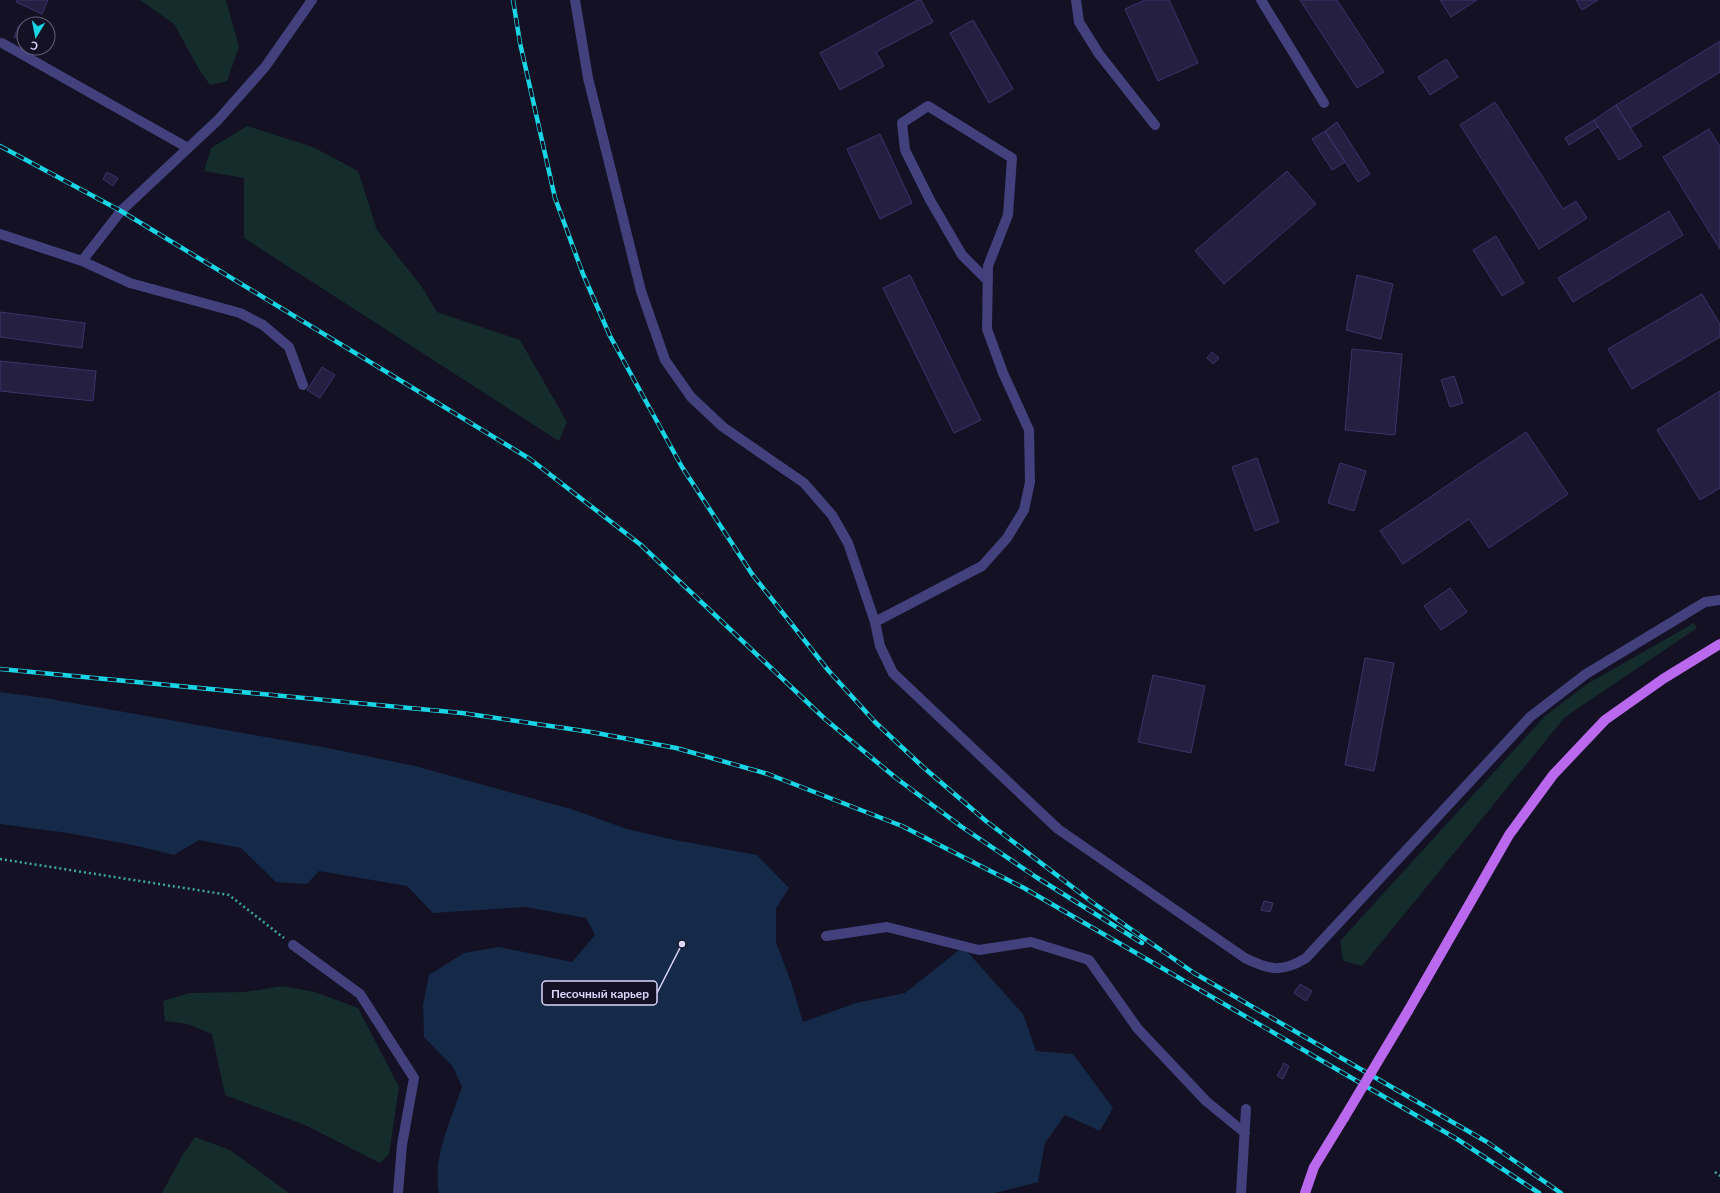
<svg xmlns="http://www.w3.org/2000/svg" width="1720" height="1193" viewBox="0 0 1720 1193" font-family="Lato,sans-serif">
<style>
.green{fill:#142c2b}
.water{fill:#152a48}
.building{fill:#251f42;stroke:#3d336b}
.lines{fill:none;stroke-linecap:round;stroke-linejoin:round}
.path{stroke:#3caaa1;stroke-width:2.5;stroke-dasharray:2 3;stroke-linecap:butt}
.minor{stroke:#42417d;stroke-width:10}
.major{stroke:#ba69ef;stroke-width:10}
.rail-casing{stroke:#18d5e6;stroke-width:4.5}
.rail{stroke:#131123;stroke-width:3;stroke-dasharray:9;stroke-linecap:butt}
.major-bridge{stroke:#ba69ef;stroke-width:10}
.leader{fill:none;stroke:#dad7fb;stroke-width:1.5}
.callout-dot{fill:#dad7fb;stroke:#131123;stroke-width:1.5}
.callout{fill:#131123;stroke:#dad7fb;stroke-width:1.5}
.callout-label{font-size:12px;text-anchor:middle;font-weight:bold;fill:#dad7fb}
</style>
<rect width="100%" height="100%" fill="#131123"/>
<!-- green -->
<path class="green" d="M 140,0 L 226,0 L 239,47 L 227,81 L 210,85 L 200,71 L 174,24 Z
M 247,126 L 313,147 L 358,171 L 377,230 L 422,287 L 437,312 L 520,340 L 567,422 L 559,441 L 244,238 L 244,178 L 204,171 L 211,148 Z
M 1694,623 L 1697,628 L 1565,717 L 1362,966 L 1343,961 L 1340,941 L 1545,716 L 1587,684 Z
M 283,986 L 315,992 L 358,1008 L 399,1087 L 389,1154 L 380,1163 L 305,1125 L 225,1095 L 212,1034 L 188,1024 L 165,1021 L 163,1001 L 189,993 L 244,992 Z
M 195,1137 L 230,1150 L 289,1193 L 162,1193 L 182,1156 Z"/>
<!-- water -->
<path class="water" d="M 0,692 L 45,698 L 328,748 L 415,766 L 571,809 L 627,829 L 675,840 L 757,855 L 789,888 L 776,908 L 776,942 L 791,982 L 803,1022 L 856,1003 L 905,993 L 963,947 L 1023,1014 L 1036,1051 L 1073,1054 L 1113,1108 L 1100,1131 L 1065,1115 L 1045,1143 L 1038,1182 L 995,1193 L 439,1193 C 432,1158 451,1120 462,1087 L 453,1067 L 424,1037 L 423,1005 L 429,975 L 464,953 L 499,947 L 572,962 L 595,935 L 586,918 L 525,907 L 433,913 L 407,886 L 319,871 L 307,884 L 276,882 L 241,848 L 199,840 L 174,855 L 138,846 L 68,833 L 0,824 Z"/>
<!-- building -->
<path class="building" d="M 17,0 L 48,0 L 42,14 L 16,2 Z
M 918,0 L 921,0 L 933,22 L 876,52 L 884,66 L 840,90 L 820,53 Z
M 1145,0 L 1169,0 L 1198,63 L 1158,81 L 1125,9 Z
M 1300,0 L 1337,0 L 1384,72 L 1357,88 Z
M 1440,0 L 1477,0 L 1451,17 Z
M 1576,0 L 1598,0 L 1582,10 Z
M 973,20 L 1013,89 L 989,103 L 950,33 Z
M 19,25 L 24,27 L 24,41 L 14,37 Z
M 1720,41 L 1720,72 L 1630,128 L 1616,105 Z
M 1446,59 L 1458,77 L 1430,95 L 1418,77 Z
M 1495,102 L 1563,209 L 1576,201 L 1587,218 L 1539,249 L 1460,125 Z
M 1616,105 L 1642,146 L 1619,160 L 1594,120 Z
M 1594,120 L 1598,127 L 1569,145 L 1565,138 Z
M 1337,122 L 1370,174 L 1358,182 L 1325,131 Z
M 1709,129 L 1720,147 L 1720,249 L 1663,157 Z
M 1325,131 L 1345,162 L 1332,170 L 1312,139 Z
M 880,134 L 912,203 L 880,219 L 847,149 Z
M 1287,171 L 1316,204 L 1224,284 L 1195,251 Z
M 107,172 L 118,178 L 113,186 L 103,179 Z
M 1669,211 L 1683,235 L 1573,302 L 1558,278 Z
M 1496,236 L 1524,283 L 1502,296 L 1473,250 Z
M 910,275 L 981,420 L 954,433 L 883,288 Z
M 1357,275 L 1393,284 L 1381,339 L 1346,330 Z
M 1702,294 L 1720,324 L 1720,337 L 1632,389 L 1608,349 Z
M 0,312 L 85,323 L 82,348 L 0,337 Z
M 1352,349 L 1402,354 L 1395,435 L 1345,430 Z
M 1212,352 L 1219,358 L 1213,364 L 1207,358 Z
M 0,361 L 96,371 L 93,401 L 0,391 Z
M 322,367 L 335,375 L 320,398 L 307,390 Z
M 1454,376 L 1463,403 L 1450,407 L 1441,380 Z
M 1720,391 L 1720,488 L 1700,500 L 1657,430 Z
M 1526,432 L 1568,494 L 1489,548 L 1469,519 L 1403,564 L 1380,531 Z
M 1257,458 L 1279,522 L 1255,531 L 1232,467 Z
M 1340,463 L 1366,471 L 1354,511 L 1328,503 Z
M 1450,588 L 1467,612 L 1441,630 L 1424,606 Z
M 1365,658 L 1394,663 L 1374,771 L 1345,765 Z
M 1153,675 L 1205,686 L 1191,753 L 1138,742 Z
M 1264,901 L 1273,903 L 1270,912 L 1261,910 Z
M 1300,984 L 1312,991 L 1306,1001 L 1294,993 Z
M 1284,1063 L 1289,1066 L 1283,1079 L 1277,1076 Z"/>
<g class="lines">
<!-- path -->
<path class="path" d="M 0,859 L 229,895 L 284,938
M 1715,1172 L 1720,1176"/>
<!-- minor -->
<path class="minor" d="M 575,0 L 588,78 L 641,291 L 665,360 L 691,397 L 723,427 L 804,483 L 832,515 L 848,543 L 875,622 L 880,646 L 893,673 L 1058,829 L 1245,958 C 1269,970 1282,973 1306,958 L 1530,717 L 1586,674 L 1705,602 L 1720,600
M 1076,0 L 1079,22 L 1099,54 L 1155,125
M 1261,0 L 1324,103
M 2,43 L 188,148
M 0,234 L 82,261 L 130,283 L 240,313 L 263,325 L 289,347 L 303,385
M 82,261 L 121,211 L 218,120 L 265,67 L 312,0
M 875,622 L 982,566 L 1007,538 L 1024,510 L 1030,482 L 1029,430 L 1003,373 L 987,329 L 988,266 L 1008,215 L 1012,158 L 928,106 L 902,123 L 905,150 L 930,200 L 962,255 L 988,281
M 826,936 L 887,927 L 979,950 L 1031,942 L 1089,960 L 1138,1029 L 1206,1101 L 1245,1133
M 293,945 L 360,994 L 414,1078 L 402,1145 L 398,1193
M 1241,1193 L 1246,1109"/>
<!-- major -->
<path class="major" d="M 1408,1011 L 1509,835 L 1553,775 L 1605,720 L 1663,679 L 1720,644
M 1305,1193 L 1314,1167 L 1344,1118"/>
<!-- rail casing -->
<g class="rail-casing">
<path id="rail" d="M 513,0 L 520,43 L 555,198 L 583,274 L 610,336 L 682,467 L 752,574 L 828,670 L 875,722 L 923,767 L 986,821 L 1092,902 L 1194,973 L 1487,1142 L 1561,1193
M 0,146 L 121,211 L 530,459 L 641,545 L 825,719 L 896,778 L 962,827 L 1036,877 L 1142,943
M 0,669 L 462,713 L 591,732 L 676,748 L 768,774 L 902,826 L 1024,888 L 1457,1139 L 1539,1193"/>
</g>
<!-- rail -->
<use href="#rail" class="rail"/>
<!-- major-bridge -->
<path class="major-bridge" d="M 1344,1118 L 1408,1011"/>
</g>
<!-- callouts -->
<path class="leader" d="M682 944L657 993"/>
<circle class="callout-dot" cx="682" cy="944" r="4"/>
<rect class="callout" x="542" y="981" width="115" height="24" rx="4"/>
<g class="callout-label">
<text x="600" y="998">Песочный карьер</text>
</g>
<!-- north arrow -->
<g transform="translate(36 36) rotate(190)"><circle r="19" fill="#131123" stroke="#636079"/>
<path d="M0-3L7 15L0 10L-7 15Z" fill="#18d5e6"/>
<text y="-6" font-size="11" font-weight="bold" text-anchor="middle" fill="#dad7fb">С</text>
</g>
</svg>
